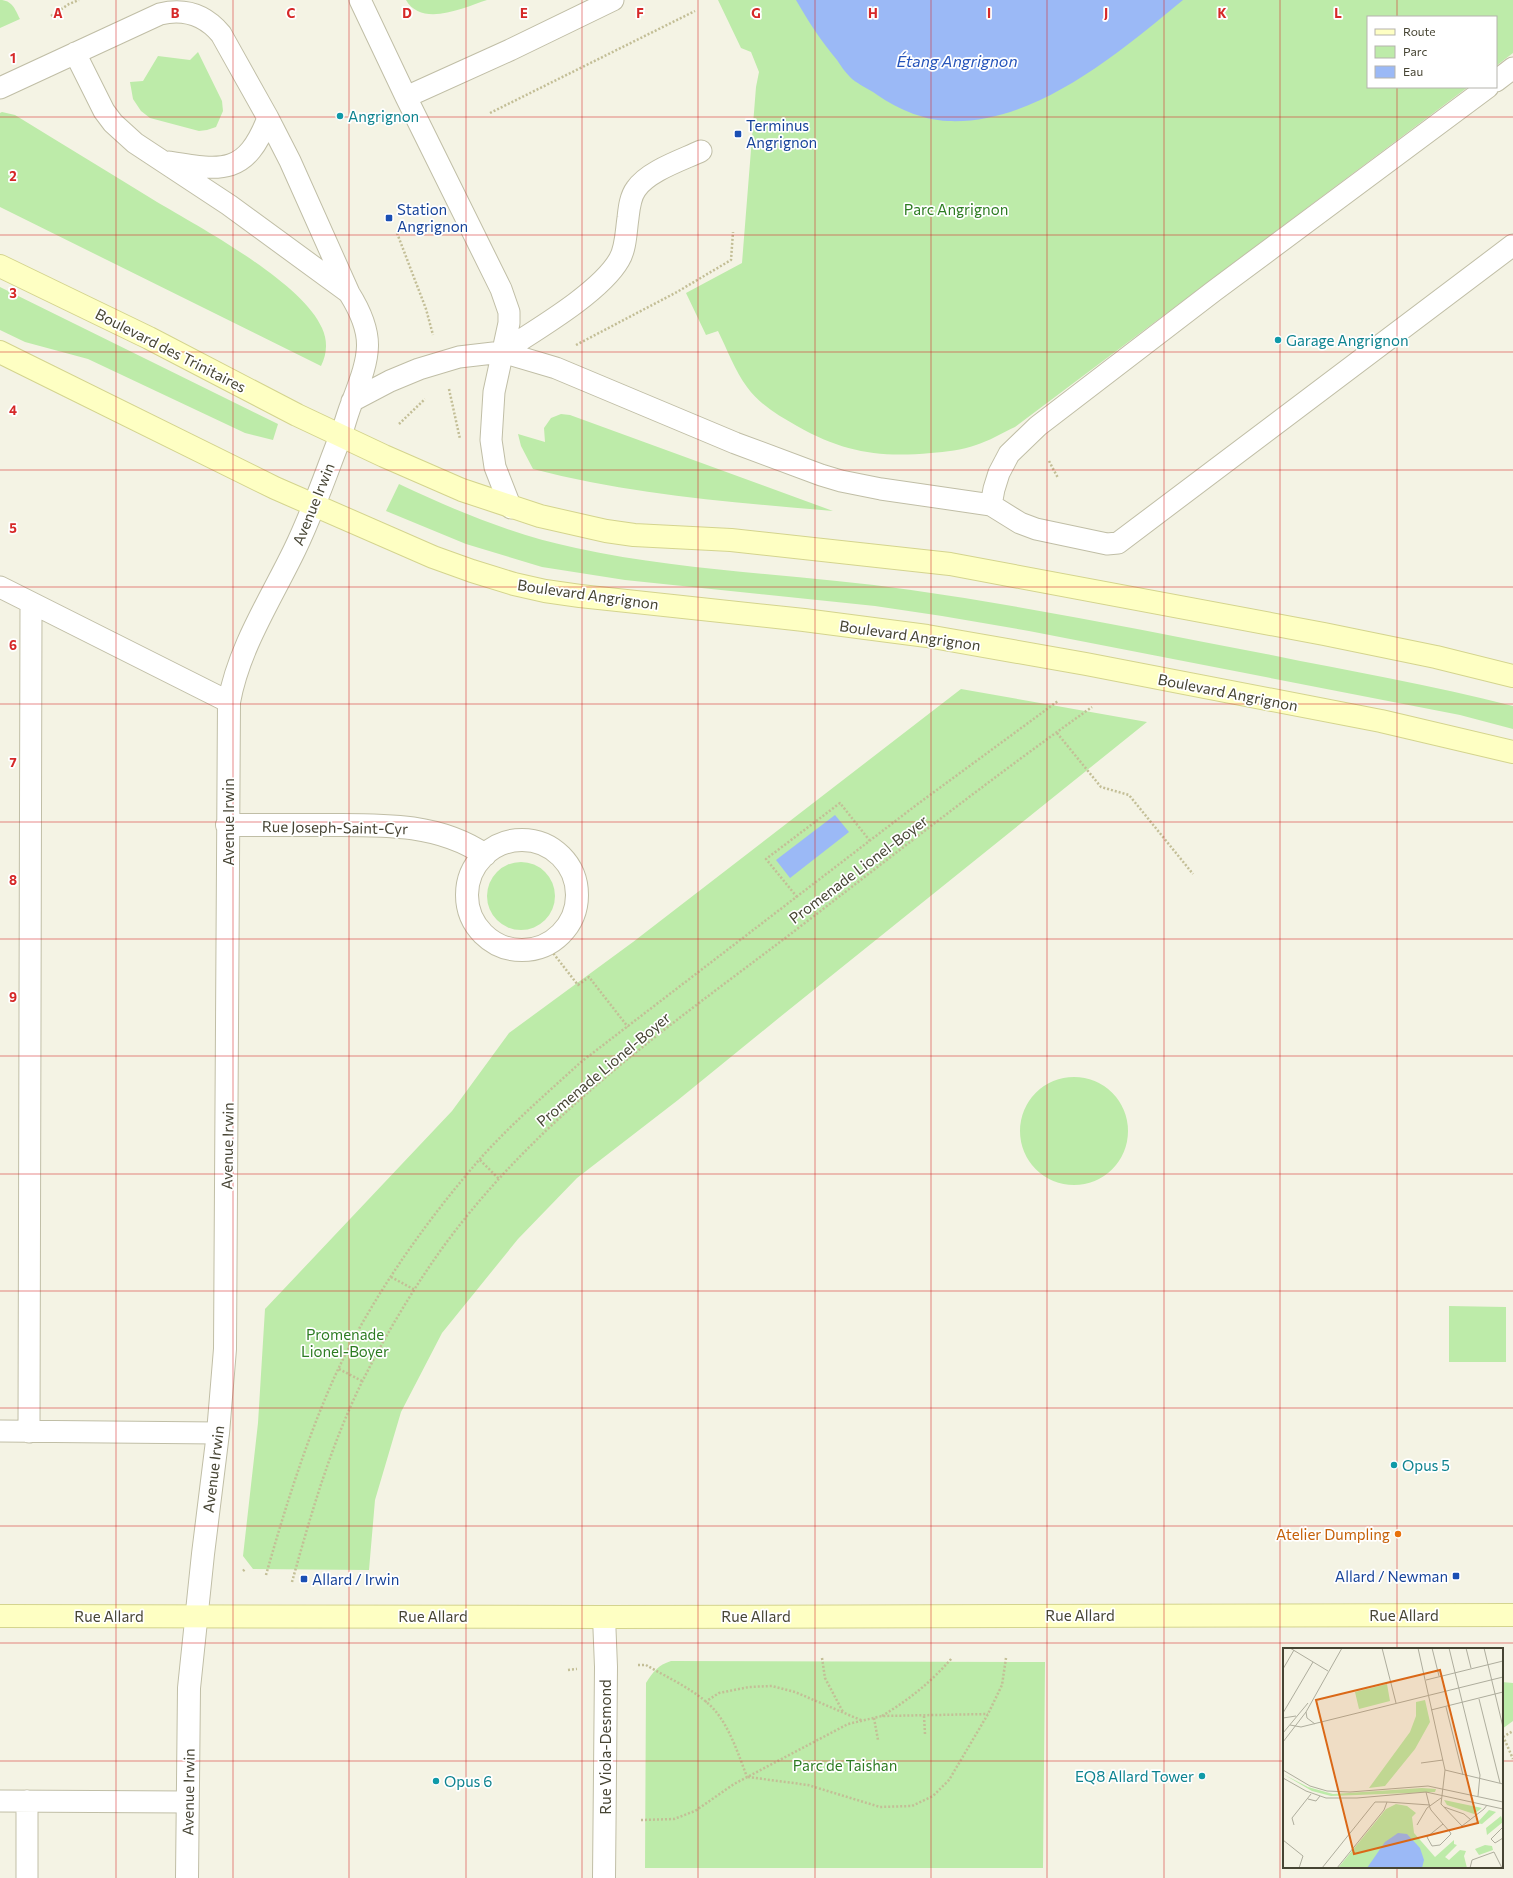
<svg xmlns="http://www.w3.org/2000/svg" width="1513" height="1878" viewBox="0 0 1513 1878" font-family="Commissioner,sans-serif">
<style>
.green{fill:#bdeba9}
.water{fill:#9bb9f6}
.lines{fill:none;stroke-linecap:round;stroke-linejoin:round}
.lane-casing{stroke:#c0bea6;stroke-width:23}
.street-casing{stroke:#c0bea6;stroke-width:24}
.secondary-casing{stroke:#d4d48e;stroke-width:24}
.path{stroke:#c3be96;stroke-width:2.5;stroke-dasharray:2 2;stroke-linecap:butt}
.lane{stroke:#fff;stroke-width:21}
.street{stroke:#fff;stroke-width:22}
.secondary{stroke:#feffc3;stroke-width:22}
.grid{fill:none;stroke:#d62828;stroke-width:1;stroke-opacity:0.55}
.culture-dot{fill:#0f9aa8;stroke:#fff;stroke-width:1.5}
.transit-dot{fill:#1a4fb4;stroke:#fff;stroke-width:1.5}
.food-dot{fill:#e8710a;stroke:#fff;stroke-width:1.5}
.labels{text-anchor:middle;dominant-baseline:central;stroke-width:3.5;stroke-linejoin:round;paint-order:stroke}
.culture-label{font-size:15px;fill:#0d838f;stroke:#fff;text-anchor:start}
.transit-label{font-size:15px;fill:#164399;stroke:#fff;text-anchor:start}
.park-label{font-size:15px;fill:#2d7c22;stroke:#fff}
.street-label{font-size:15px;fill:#464433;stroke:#fff}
.food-label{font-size:15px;fill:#c56008;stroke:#fff;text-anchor:end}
.water-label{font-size:16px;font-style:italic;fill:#2554ba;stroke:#fff}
.inset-road{fill:none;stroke:#aead9d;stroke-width:1}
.view{fill:#da6817;fill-opacity:0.15;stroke:#da6817;stroke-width:2}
.inset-edge{fill:none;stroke:#464433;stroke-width:2}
.grid-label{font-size:13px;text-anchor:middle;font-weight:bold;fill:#d62828;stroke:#fff;stroke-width:3.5;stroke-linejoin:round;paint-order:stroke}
</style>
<rect width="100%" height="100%" fill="#f4f3e4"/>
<!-- green -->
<path class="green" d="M 0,0 C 12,0 15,9 20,19 L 0,28 Z
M 406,0 L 487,0 C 465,7 422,28 406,0 Z
M 718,0 L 1513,0 L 1513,53 L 1496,66 L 1496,17 L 1368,17 L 1368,87 L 1468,87 L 1015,427 C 1002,433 989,441 976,445 C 962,450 946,452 931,453 C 879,458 843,452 797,426 C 779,416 760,405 747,387 C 735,371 727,349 718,331 L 706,335 L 686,293 L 742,263 L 756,87 L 759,72 L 751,52 L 741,48 Z
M 198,52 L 222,101 L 223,111 L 216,127 L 207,130 L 199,131 L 150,118 L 141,111 L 133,99 L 130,82 L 143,81 L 158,56 L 190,60 Z
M 2,112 L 15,115 C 62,144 110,173 157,202 C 201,228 302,282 322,328 C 328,341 327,354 321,366 L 0,207 L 0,113 Z
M 0,287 L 278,424 L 273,440 L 245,433 L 88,359 L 25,342 L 0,330 Z
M 561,414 L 570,415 L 833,511 C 732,502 631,495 533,469 L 521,446 L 518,434 L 545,442 L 544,428 L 551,418 Z
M 399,484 C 456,511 514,535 576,548 C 686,572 800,574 911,590 C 1030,607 1148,631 1266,654 C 1348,671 1431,685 1513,706 L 1513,729 L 1460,715 L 1029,631 L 942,616 L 875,606 L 625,580 L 542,567 L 466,544 L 386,511 Z
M 961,689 L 1147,722 L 780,1017 L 678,1100 L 577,1178 L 518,1239 L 442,1333 L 401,1412 L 375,1500 L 369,1570 L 253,1569 L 243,1556 L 258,1423 L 265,1309 L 452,1111 L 509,1033 L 633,942 Z
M487 896a34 34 0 1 1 68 0a34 34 0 1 1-68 0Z
M1020 1131a54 54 0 1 1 108 0a54 54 0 1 1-108 0Z
M 1449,1306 L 1506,1307 L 1506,1362 L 1449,1362 Z
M 671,1661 L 1045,1662 L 1043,1868 L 645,1868 L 646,1683 C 653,1672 658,1665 671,1661 Z
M 1502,1682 L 1513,1683 L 1513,1721 L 1502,1729 Z"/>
<!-- water -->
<path class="water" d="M 796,0 L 1183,0 C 1120,52 1035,125 948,121 C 921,120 894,107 873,92 C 865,87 856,83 850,77 C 845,72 841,66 837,60 C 821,41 808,21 796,0 Z
M 835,815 L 849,832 L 790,878 L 776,860 Z"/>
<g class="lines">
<!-- lane casing -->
<g class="lane-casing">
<path id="lane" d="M 360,0 L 406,97 L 501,289 L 509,312 L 509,323 L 494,392 L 491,440 L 495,467 L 511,508
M 75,53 L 104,111 L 113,123 L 135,143 L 229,205 L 348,292
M 1496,81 L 1513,68
M 0,88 L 160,14 C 185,8 205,15 221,34 L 268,118 L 290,161 L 349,293 C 376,336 370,355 353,400 C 348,411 345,424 341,435
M 406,97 L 510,50 L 613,0
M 169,162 C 223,171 246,175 268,118
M 502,352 C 534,331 600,293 619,260 C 626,249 626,231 628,218 C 629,209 630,197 636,189 C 648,171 682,160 701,151
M 352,401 L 390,381 L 419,369 L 459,357 L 502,352 L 556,368 L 735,443 L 821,475 L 841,481 L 881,489 L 991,505 L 994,489 L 999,473 L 1009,454 L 1038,426 L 1214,291 L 1488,87
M 991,505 L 1020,523 L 1036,529 L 1107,544 L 1118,543 L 1513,245
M 0,587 L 229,702
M 0,1431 L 218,1433
M 29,1432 L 31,603
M 0,1801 L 187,1802
M 27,1801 L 27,1878"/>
</g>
<!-- street casing -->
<g class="street-casing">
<path id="street" d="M 227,825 C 259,825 290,825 322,825 C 378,825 437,822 485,855
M467 895a55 55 0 1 1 110 0a55 55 0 1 1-110 0Z
M 187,1878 L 189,1688 L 203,1554 L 218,1433 L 225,1349 L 229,702 C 239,647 271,599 295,549 C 313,512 326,473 341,435
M 604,1878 L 606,1667 L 604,1617"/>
</g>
<!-- secondary casing -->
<g class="secondary-casing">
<path id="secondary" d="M 0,266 L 149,338 L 297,415 L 384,456 L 462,490 L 540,516 L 606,531 L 634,535 L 731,540 L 950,564 L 1324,634 L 1436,657 L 1513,676
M 0,352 L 275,488 L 433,557 L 472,571 L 514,584 L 545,591 L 580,596 L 804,620 L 927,636 L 1086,664 L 1381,721 L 1513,752
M 0,1616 L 604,1617 L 1513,1615"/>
</g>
<!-- path -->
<path class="path" d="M 51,16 L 69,4 L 79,0
M 490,113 L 695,11
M 397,233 L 426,309 L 433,335
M 576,345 L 677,292 L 731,260 L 733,232
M 449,389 L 460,439
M 399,424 L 425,399
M 1049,461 L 1058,478
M 1057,733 L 1101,787 L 1129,795 L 1193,874
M 797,897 L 766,859 L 840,803 L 870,841
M 546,944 L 578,985 L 589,977 L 628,1027
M 480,1160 L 499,1179
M 391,1277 L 415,1290
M 339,1369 L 362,1381
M 243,1571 L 245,1569
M 266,1575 C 285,1508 306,1441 334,1378 C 370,1300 423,1225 479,1160 C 510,1125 546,1094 581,1062 L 915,806 L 1058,701
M 292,1582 C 311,1514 331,1444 363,1380 C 387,1332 420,1277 452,1235 C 543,1115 666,1028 784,939 C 886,861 987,781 1092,707
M 822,1658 L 825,1678 L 843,1712
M 638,1665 L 646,1665 C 668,1678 702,1693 717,1713 C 731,1731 739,1756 747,1777
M 568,1670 L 577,1669
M 705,1702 L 719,1693 L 749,1687 L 772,1686 L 795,1692 L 863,1721
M 882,1716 C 911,1698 929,1684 952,1658
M 924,1716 L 925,1734
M 874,1718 L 878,1740
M 1503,1736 L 1513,1759
M 1503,1737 L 1513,1731
M 748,1777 L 808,1785 L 880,1807 L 912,1806 L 933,1796 L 949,1780 L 988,1714 L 1002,1685 L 1006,1658
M 641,1820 L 674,1819 L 695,1811 L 734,1784 L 848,1724 L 882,1716 L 988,1714"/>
<!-- lane -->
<use href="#lane" class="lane"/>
<!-- street -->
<use href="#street" class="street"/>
<!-- secondary -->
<use href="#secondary" class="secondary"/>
</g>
<!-- grid -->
<path class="grid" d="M 116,0 L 116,1878M 233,0 L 233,1878M 349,0 L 349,1878M 466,0 L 466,1878M 582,0 L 582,1878M 698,0 L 698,1878M 815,0 L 815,1878M 931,0 L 931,1878M 1047,0 L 1047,1878M 1164,0 L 1164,1878M 1280,0 L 1280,1878M 1397,0 L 1397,17M 1397,87 L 1397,1649M 0,117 L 1513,117M 0,235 L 1513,235M 0,352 L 1513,352M 0,470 L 1513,470M 0,587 L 1513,587M 0,704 L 1513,704M 0,822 L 1513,822M 0,939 L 1513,939M 0,1056 L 1513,1056M 0,1174 L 1513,1174M 0,1291 L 1513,1291M 0,1408 L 1513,1408M 0,1526 L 1513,1526M 0,1643 L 1513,1643M 0,1761 L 1284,1761M 1502,1761 L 1513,1761M 1397,1867 L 1397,1878"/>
<!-- markers -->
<g class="culture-dot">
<circle cx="340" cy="116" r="4"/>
<circle cx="1278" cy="340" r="4"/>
<circle cx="1394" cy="1465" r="4"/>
<circle cx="1202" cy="1776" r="4"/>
<circle cx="436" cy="1781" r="4"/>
</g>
<g class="transit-dot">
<rect x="734" y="130" width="8" height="8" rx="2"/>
<rect x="385" y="214" width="8" height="8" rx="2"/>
<rect x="1452" y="1572" width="8" height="8" rx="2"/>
<rect x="300" y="1575" width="8" height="8" rx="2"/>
</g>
<circle class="food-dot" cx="1398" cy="1534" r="4"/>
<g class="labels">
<!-- culture labels -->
<g class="culture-label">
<text x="348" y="116">Angrignon</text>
<text x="1286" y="340">Garage Angrignon</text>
<text x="1402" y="1465">Opus 5</text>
<text x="1194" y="1776" text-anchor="end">EQ8 Allard Tower</text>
<text x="444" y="1781">Opus 6</text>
</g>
<!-- transit labels -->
<g class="transit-label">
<text x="746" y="125">Terminus<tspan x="746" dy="17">Angrignon</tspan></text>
<text x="397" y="209">Station<tspan x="397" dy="17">Angrignon</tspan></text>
<text x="1448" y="1576" text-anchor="end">Allard / Newman</text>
<text x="312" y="1579">Allard / Irwin</text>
</g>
<!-- park labels -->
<g class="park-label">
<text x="956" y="209">Parc Angrignon</text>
<text x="345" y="1334">Promenade<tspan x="345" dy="17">Lionel-Boyer</tspan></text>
<text x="845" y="1765">Parc de Taishan</text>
</g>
<!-- street labels -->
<g class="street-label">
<text transform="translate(171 350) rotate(27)">Boulevard des Trinitaires</text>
<text transform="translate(313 504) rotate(-68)">Avenue Irwin</text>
<text transform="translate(588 594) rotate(8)">Boulevard Angrignon</text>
<text transform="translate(910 635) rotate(8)">Boulevard Angrignon</text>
<text transform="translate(1228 692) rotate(11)">Boulevard Angrignon</text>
<text transform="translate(228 822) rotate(-90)">Avenue Irwin</text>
<text transform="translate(335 827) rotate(1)">Rue Joseph-Saint-Cyr</text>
<text transform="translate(858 869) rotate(-37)">Promenade Lionel-Boyer</text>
<text transform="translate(603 1069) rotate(-40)">Promenade Lionel-Boyer</text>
<text transform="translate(227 1146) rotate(-89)">Avenue Irwin</text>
<text transform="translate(213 1469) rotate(-83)">Avenue Irwin</text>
<text x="1080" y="1615">Rue Allard</text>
<text x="1404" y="1615">Rue Allard</text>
<text x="109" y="1616">Rue Allard</text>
<text x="433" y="1616">Rue Allard</text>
<text x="756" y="1616">Rue Allard</text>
<text transform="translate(605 1747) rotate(-90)">Rue Viola-Desmond</text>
<text transform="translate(188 1792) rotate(-89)">Avenue Irwin</text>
</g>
<!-- food labels -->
<g class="food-label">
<text x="1390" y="1534">Atelier Dumpling</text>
</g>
<!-- water labels -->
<g class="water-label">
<text x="957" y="60">Étang Angrignon</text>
</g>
</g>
<!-- overview -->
<g transform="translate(1283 1648)">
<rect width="220" height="220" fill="#f4f3e4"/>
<path d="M 104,36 L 107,53 L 76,61 L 72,44 ZM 142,52 L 147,74 L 132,101 L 102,138 L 86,140 L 127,84 L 133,68 L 133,54 ZM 0,126 L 25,139 L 50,146 L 139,140 L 153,141 L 152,144 L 48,148 L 29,143 ZM 161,152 L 199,160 L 191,166 L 164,157 ZM 113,156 L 124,158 L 133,165 L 129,169 L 131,185 L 152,209 L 171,192 L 171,196 L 174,197 L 162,209 L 166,212 L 177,202 L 183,203 L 181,208 L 184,220 L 55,220 L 103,161 ZM 206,162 L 213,164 L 199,176 L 194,175 ZM 218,168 L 220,174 L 204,187 L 203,180 ZM 202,197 L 209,198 L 210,202 L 196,207 L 192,201 Z" fill="#bdeba9"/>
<path d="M 115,185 L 124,186 L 137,200 L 141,212 L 139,220 L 84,220 L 102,194 Z" fill="#9bb9f6"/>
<path class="inset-road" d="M 7,0 L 45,23M 99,0 L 113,55M 135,0 L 162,122 L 158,156 L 179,178 L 201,161 L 204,157M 149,0 L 156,28M 166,0 L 197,127 L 195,148M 183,0 L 188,20M 201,0 L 220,79M 0,21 L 11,2M 143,32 L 220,13M 196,51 L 217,135M 163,59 L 180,127M 148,62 L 220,44M 23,64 L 24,70 L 32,76M 0,65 L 30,14M 0,70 L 13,68M 7,77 L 18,79 L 220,29M 0,85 L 25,55M 0,94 L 23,64 L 59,0M 138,115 L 160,112M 0,122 L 27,138 L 44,143 L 67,144 L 145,138 L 220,154M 162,122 L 220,136M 0,130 L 23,143 L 43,150 L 74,150 L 143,144 L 220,161M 143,144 L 147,160 L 148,162 L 160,176 L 167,184 L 168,186 L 157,197 L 149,198 L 144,189 L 160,176M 25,151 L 33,153 L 37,148M 161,159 L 181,166 L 188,172M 11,177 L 9,170 L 28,146M 134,177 L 144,160 L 158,150M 220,179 L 208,191 L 212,195 L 220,190M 0,192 L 20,208 L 16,220M 39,220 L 92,154 L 104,154M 54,220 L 101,162 L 104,154 L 147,157M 187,220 L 189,212 L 211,204 L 219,220"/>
<path class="view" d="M 157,22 L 195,175 L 71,206 L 33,52 Z"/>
<rect width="220" height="220" class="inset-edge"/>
</g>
<g class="grid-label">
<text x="58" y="18">A</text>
<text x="175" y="18">B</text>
<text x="291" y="18">C</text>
<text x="407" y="18">D</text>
<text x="524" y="18">E</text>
<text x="640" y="18">F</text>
<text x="756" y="18">G</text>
<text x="873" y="18">H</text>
<text x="989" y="18">I</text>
<text x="1106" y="18">J</text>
<text x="1222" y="18">K</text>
<text x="1338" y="18">L</text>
<text x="13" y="63">1</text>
<text x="13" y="181">2</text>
<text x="13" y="298">3</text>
<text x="13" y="415">4</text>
<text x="13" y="533">5</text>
<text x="13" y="650">6</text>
<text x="13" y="767">7</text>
<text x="13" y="885">8</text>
<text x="13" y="1002">9</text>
</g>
<!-- legend -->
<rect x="1367" y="16" width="130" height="72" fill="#ffffff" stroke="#b5b4ad"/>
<rect x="1375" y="29" width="20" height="6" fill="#feffc3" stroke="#b5b4ad"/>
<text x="1403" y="36" font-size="12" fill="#464433">Route</text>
<rect x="1375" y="46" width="20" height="12" fill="#bdeba9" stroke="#b5b4ad"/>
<text x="1403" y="56" font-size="12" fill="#464433">Parc</text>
<rect x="1375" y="66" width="20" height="12" fill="#9bb9f6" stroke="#b5b4ad"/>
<text x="1403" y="76" font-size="12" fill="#464433">Eau</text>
</svg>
